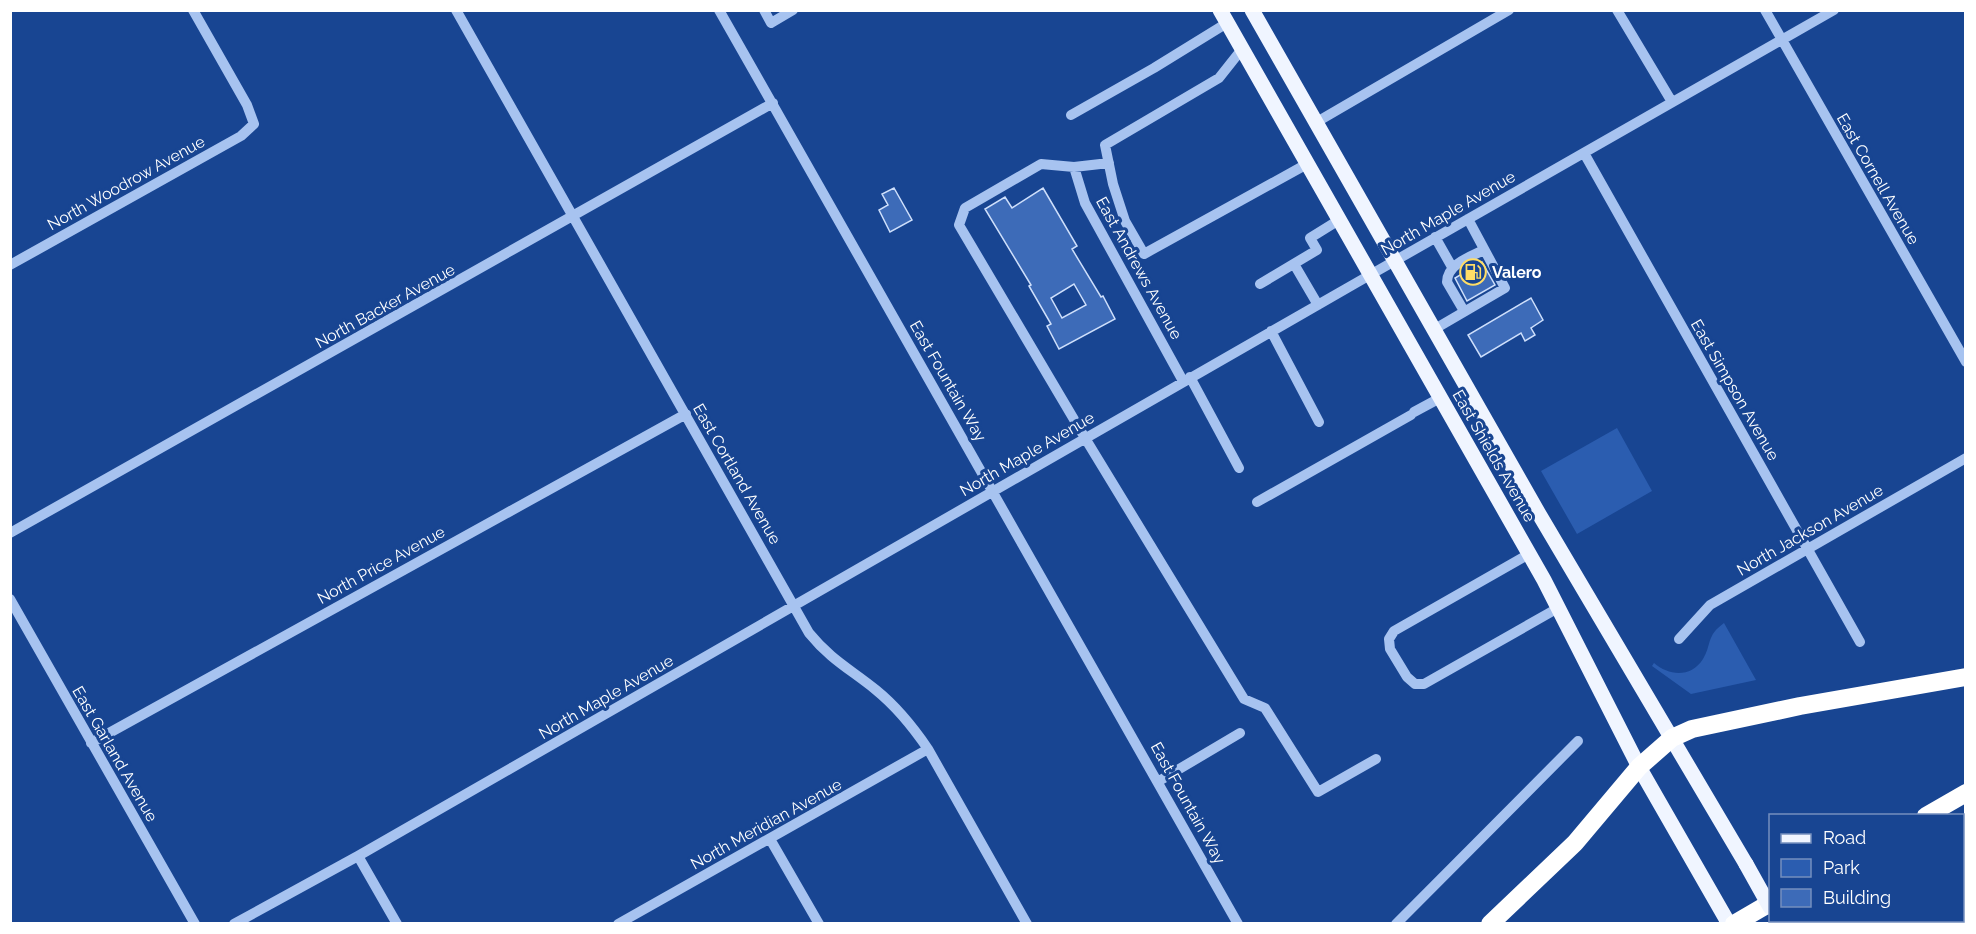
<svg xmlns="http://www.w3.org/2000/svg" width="1976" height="934" viewBox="0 0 1976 934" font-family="Raleway,sans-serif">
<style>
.green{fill:#2b5db0}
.building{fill:#3d6bb8;stroke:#cedffb;stroke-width:1.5;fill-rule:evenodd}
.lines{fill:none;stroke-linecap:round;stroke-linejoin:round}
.minor{stroke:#a7c3f0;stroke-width:10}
.major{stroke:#f0f5ff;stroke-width:15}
.highway{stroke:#fff;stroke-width:18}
.major-bridge{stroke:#f0f5ff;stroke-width:15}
.labels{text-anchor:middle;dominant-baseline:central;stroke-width:6;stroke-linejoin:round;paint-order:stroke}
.street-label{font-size:16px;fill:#fff;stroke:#184592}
.poi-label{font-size:16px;font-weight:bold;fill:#fff;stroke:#184592;text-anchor:start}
</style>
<rect width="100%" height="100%" fill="#184592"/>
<!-- green -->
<path class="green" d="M 1617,428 L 1652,491 L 1577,534 L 1541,471 Z
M 1724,623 L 1756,680 L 1691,694 L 1652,666 L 1654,663 C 1669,676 1691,678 1703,659 C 1712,644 1706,636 1724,623 Z"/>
<!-- building -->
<path class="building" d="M 894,188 L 912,220 L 890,232 L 879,210 L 888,205 L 882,194 Z
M 1043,188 L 1077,246 L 1072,249 L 1101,297 L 1103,296 L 1115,319 L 1059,349 L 1047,326 L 1051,324 L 1029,286 L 1031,285 L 985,209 L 1005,197 L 1012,208 ZM 1074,284 L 1086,305 L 1062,318 L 1051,298 Z
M 1482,262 L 1495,285 L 1467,301 L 1455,278 Z
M 1531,298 L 1543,320 L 1531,328 L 1535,335 L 1525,341 L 1521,333 L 1481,357 L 1468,335 Z"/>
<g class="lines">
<!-- minor -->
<path class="minor" d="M 456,10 L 809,633 C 831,660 850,669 876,690 C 897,707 913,727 928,749 L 1027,924
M 719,10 L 1238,924
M 764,10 L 771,23 L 793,10
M 1617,10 L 1672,102
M 1765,10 L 1966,362
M 1242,49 L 1219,78 L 1105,145 L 1113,184 L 1125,221 L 1144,254 L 1307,164
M 1071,115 L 1154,68 L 1227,23
M 1315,123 L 1509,10
M 1584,153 L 1860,642
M 1109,163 L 1074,167 L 1041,164 L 965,208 L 959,225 L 1085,438 L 1244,699 L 1265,708 L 1318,792 L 1376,759
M 1074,167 L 1085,203 L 1183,381
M 1435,237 L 1452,267
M 1294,264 L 1318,305
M 10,265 L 241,136 L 254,124 L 247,105 L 193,10
M 1260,284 L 1317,250 L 1310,238 L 1339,220
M 1464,311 L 1447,282 C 1447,264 1470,257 1484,250
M 1433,330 L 1505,288 L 1468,219
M 1271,331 L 1319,422
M 1190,377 L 1239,468
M 1414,412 L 1440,398
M 1257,502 L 1411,415
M 10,533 L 773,103
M 1529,554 L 1394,631 L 1389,639 L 1390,649 L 1407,677 L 1415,684 L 1424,684 L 1558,608
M 10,599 L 195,924
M 1679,639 L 1710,605 L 1966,458
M 91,743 L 686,414
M 1159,781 L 1240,733
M 770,839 L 819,924
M 358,856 L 397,924
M 234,924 L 358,856 L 1356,283 L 1834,10
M 618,924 L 928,749
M 1396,924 L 1578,741"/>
<!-- major -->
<path class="major" d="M 1220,10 L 1544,580 L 1639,767 L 1729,924
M 1252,10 L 1539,514 L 1746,864
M 1778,920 L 1780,924"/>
<!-- highway -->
<path class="highway" d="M 1926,816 L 1966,793
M 1962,869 L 1966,868
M 1490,924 L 1575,843 L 1639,767 L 1672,738 L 1692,729 L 1800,706 L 1966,677
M 1734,924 L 1770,903
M 1865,924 L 1871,920"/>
<!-- major-bridge -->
<path class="major-bridge" d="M 1746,864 L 1770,907"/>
</g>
<!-- icons -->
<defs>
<g id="fuel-ring" transform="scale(1.35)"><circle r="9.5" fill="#184592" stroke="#fd6" stroke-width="1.5"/><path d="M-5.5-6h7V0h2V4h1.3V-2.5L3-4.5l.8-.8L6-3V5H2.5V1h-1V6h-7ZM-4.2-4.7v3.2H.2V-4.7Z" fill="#fd6"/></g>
</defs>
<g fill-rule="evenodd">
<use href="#fuel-ring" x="1473" y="272"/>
</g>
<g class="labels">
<!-- street labels -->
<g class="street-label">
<text transform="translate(1878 179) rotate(60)">East Cornell Avenue</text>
<text transform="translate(126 183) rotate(-29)">North Woodrow Avenue</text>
<text transform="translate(1448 213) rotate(-30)">North Maple Avenue</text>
<text transform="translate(1139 268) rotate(61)">East Andrews Avenue</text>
<text transform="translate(385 306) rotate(-29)">North Backer Avenue</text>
<text transform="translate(948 381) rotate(60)">East Fountain Way</text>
<text transform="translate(1735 390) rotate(60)">East Simpson Avenue</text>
<text transform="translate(1027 454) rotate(-30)">North Maple Avenue</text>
<text transform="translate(1494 456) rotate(60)">East Shields Avenue</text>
<text transform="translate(737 474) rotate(60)">East Cortland Avenue</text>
<text transform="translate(1810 530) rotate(-30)">North Jackson Avenue</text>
<text transform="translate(381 565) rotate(-29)">North Price Avenue</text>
<text transform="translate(606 697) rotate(-30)">North Maple Avenue</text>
<text transform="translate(115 754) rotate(60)">East Garland Avenue</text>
<text transform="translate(1188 803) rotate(61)">East Fountain Way</text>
<text transform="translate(766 824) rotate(-29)">North Meridian Avenue</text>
</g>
<!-- poi labels -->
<g class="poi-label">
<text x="1492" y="272">Valero</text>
</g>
</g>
<!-- border -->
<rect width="1976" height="934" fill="none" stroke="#ffffff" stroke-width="24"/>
<!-- legend -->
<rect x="1769" y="814" width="195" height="108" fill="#184592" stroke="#748fbe" stroke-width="1.5"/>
<rect x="1781" y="834" width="30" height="9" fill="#f0f5ff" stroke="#748fbe" stroke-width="1.5"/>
<text x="1823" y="844" font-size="18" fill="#ffffff">Road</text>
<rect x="1781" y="859" width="30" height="18" fill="#2b5db0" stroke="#748fbe" stroke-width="1.5"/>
<text x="1823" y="874" font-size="18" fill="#ffffff">Park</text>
<rect x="1781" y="889" width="30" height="18" fill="#3d6bb8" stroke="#748fbe" stroke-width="1.5"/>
<text x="1823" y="904" font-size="18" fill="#ffffff">Building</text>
</svg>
